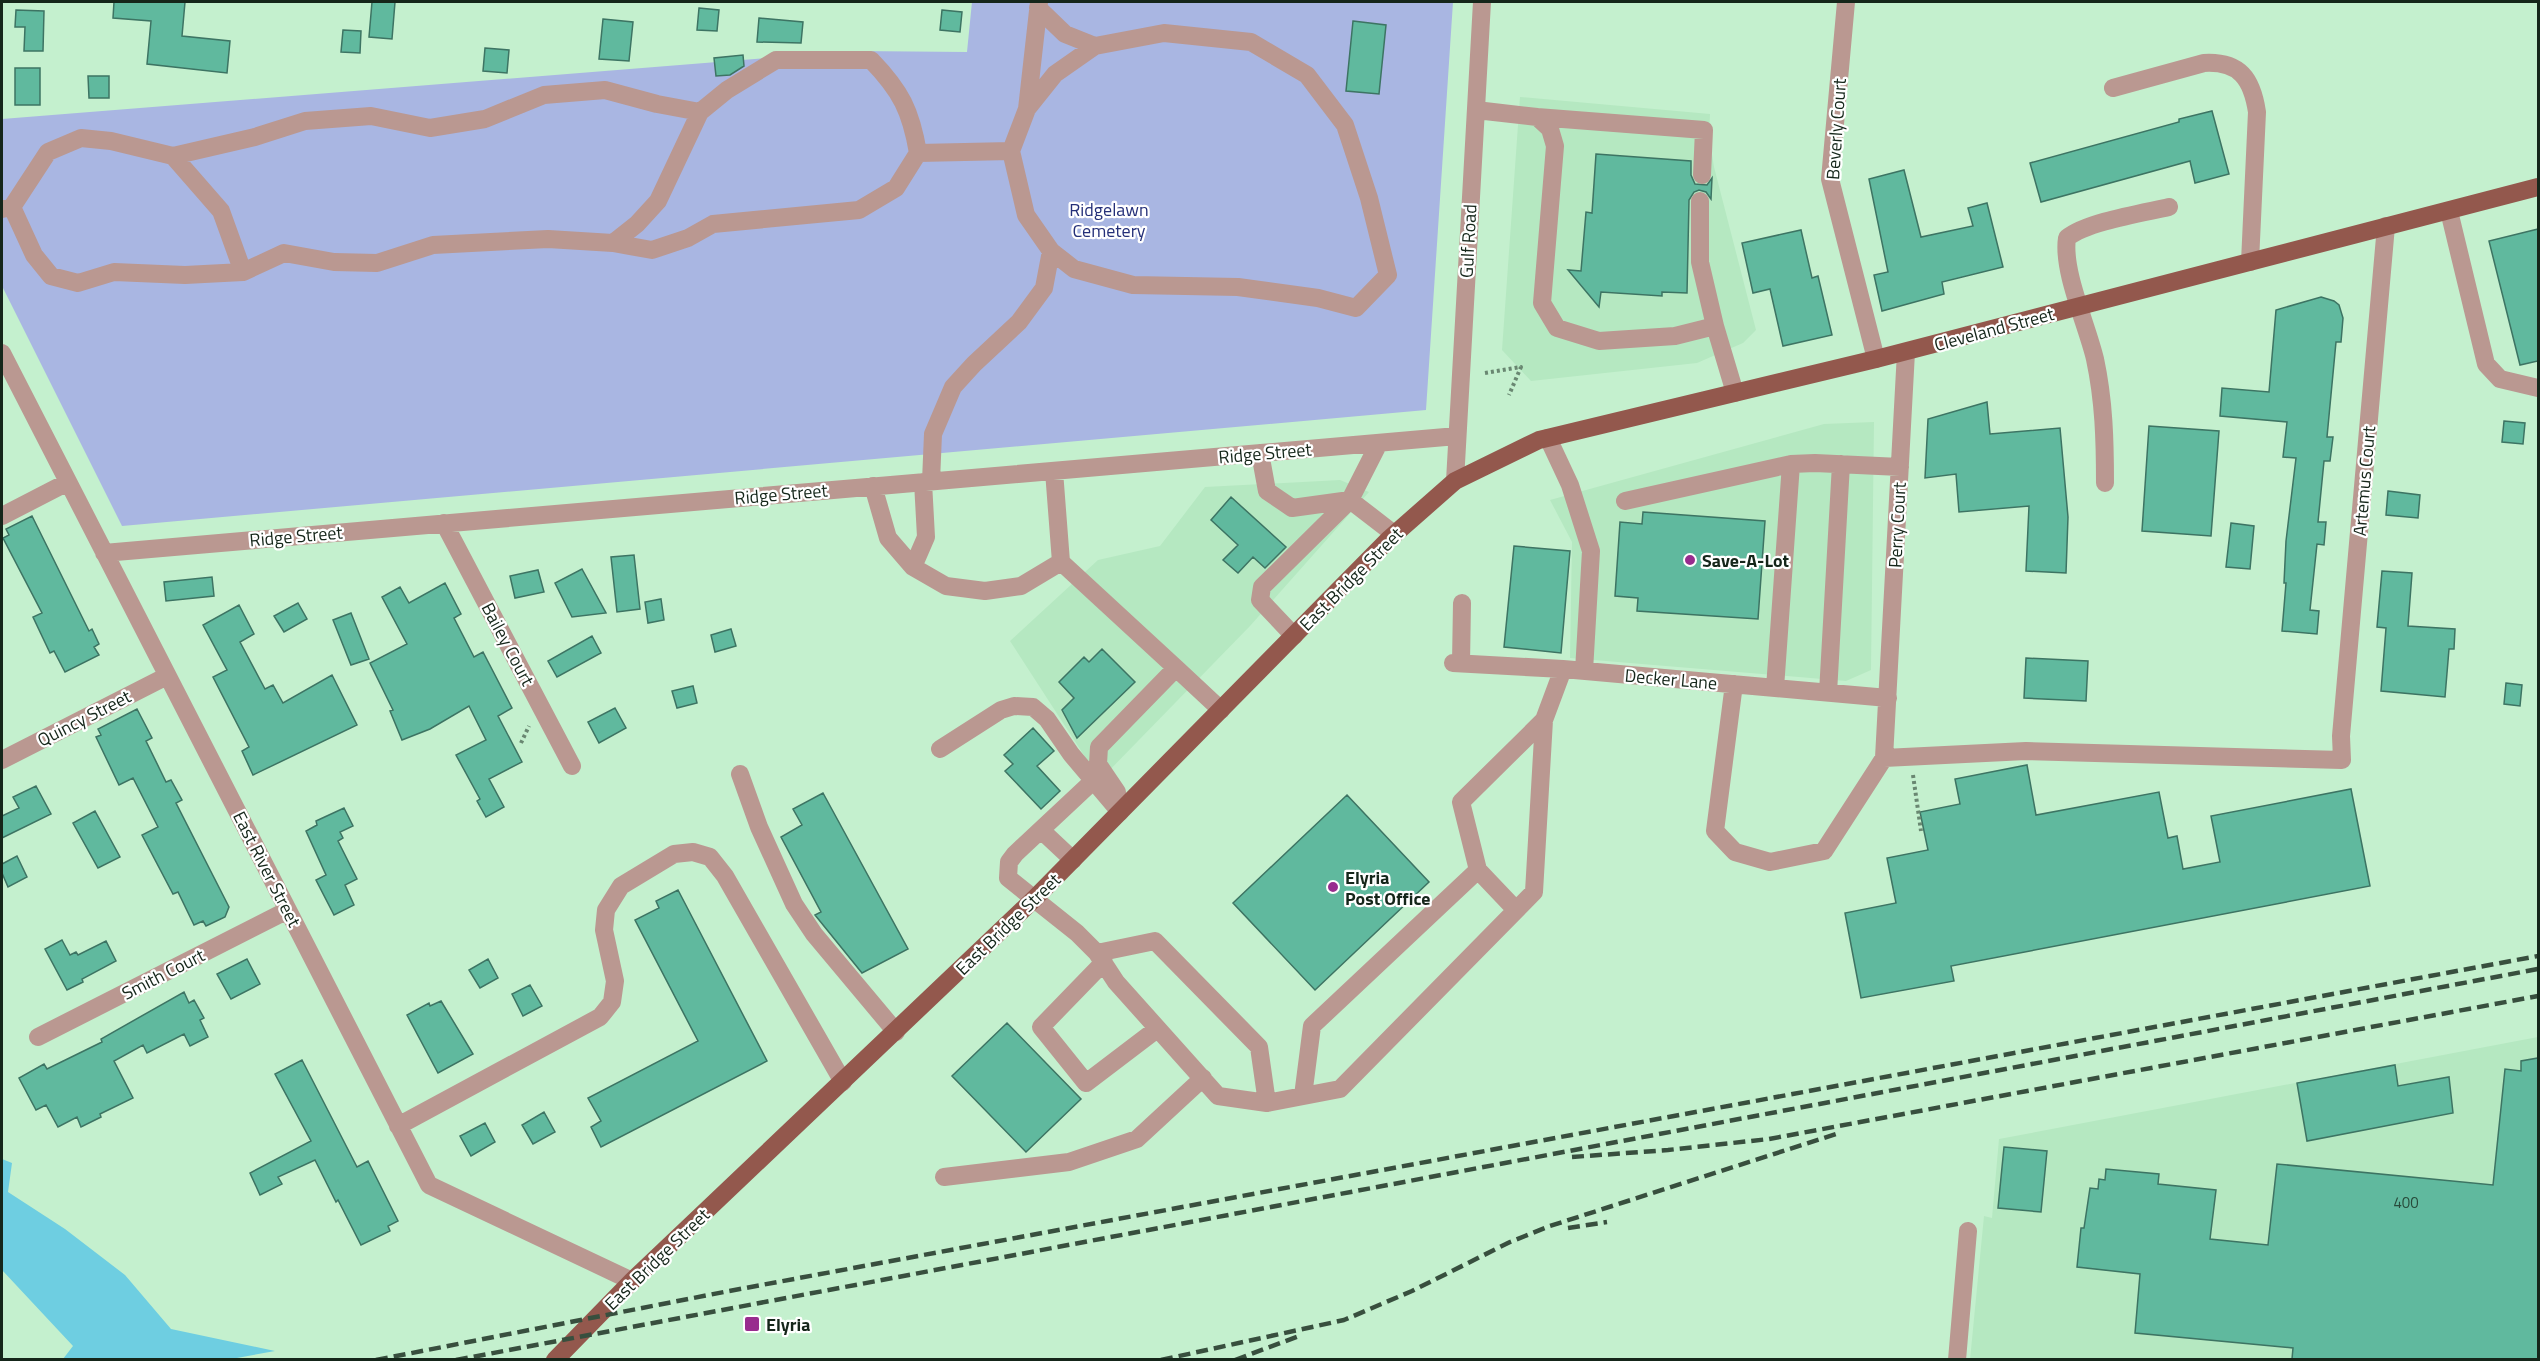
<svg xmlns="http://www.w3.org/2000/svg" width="2540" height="1361" viewBox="0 0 2540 1361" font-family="'Titillium Web',sans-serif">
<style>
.built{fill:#b5e8c1}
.green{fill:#a9b6e2}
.water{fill:#6ecee1}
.building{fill:#60b99e;stroke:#3d7463;stroke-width:1.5}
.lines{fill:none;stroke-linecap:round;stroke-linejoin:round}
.path{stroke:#698771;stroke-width:4;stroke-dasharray:3 3;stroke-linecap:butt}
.minor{stroke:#ba9891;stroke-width:18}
.major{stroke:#93584d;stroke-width:18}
.rail{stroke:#384f3e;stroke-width:4.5;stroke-dasharray:12 6;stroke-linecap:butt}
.poi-dot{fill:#982c8e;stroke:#fff;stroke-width:2}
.labels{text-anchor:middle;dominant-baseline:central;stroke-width:4.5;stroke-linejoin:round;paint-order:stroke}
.number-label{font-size:15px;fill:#284b3b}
.street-label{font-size:18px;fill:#15261a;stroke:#fff}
.park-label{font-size:18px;fill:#242f78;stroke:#fff}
.poi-label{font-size:18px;font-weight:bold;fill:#15261a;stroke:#fff;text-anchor:start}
</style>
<rect width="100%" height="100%" fill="#c4f0ce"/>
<!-- built -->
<path class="built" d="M 1520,97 L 1710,114 L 1709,136 L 1714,167 L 1756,330 L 1743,343 L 1697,363 L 1531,381 L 1502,350 Z
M 1874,422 L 1871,670 L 1846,681 L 1570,658 L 1572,542 L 1550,500 L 1824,424 Z
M 1340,480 L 1369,492 L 1250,626 L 1100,780 L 1010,641 L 1098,560 L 1160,546 L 1205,487 Z
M 2538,1037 L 2538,1359 L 1970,1360 L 1984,1216 L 1992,1218 L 1999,1139 Z"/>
<!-- green -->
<path class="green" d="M 972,2 L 1453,2 L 1426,410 L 122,526 L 2,286 L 2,119 L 856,51 L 967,52 Z"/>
<!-- water -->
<path class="water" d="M 2,1159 L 12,1163 L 8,1192 L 65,1229 L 125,1275 L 171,1329 L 275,1351 L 226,1360 L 63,1359 L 73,1346 L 2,1270 Z"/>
<!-- building -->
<path class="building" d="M 114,2 L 185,2 L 182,36 L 230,41 L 227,73 L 147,64 L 151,21 L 113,18 Z
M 372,2 L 395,2 L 392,39 L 369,37 Z
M 699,8 L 719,10 L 717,31 L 697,30 Z
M 16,10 L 44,11 L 43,51 L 24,51 L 25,27 L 15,27 Z
M 942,10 L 962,12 L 960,32 L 940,30 Z
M 759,18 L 803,22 L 801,43 L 757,42 Z
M 603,19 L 633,22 L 629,61 L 599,59 Z
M 1353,21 L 1386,25 L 1379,94 L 1346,91 Z
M 343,30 L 361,31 L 360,53 L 341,52 Z
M 485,48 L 509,50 L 507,73 L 483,71 Z
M 743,55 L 744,66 L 730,75 L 716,76 L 714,58 Z
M 15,68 L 40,68 L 40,105 L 15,105 Z
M 88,76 L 109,76 L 109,98 L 89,98 Z
M 2212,111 L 2229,174 L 2195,183 L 2190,161 L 2041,202 L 2030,163 L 2179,122 L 2179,119 Z
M 1596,154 L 1691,161 L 1691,175 L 1695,184 L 1707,185 L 1712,178 L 1711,199 L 1706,192 L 1699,190 L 1694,192 L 1689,200 L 1687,293 L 1662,292 L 1662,296 L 1601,292 L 1599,307 L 1568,270 L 1581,271 L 1586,212 L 1592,213 Z
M 1904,170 L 1921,237 L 1973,226 L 1968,208 L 1987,203 L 2003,267 L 1942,282 L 1944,294 L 1882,311 L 1874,275 L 1888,272 L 1869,179 Z
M 2538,229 L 2538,361 L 2520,365 L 2489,241 Z
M 1801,230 L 1812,278 L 1818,276 L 1832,335 L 1783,346 L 1770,289 L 1753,293 L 1742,243 Z
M 2321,297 L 2334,301 L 2339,305 L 2343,318 L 2341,342 L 2336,342 L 2327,437 L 2333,437 L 2330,461 L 2324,461 L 2318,522 L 2326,522 L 2324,545 L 2317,544 L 2310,610 L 2319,611 L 2317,634 L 2282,631 L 2286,583 L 2284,583 L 2286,541 L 2296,458 L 2283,457 L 2287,422 L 2220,416 L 2222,388 L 2269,392 L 2276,310 Z
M 1987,402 L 1990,434 L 2060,428 L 2068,517 L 2066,573 L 2026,571 L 2029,506 L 1959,512 L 1956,474 L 1925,478 L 1928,419 Z
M 2504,421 L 2525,423 L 2523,444 L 2502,442 Z
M 2149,426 L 2219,431 L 2211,536 L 2142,531 Z
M 2388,491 L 2420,495 L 2418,518 L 2386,515 Z
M 1231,497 L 1286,547 L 1265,568 L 1253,557 L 1238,573 L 1223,560 L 1238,545 L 1211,520 Z
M 1643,512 L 1765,521 L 1758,619 L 1637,611 L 1638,598 L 1615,596 L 1620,522 L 1642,524 Z
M 32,516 L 89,631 L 92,629 L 99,644 L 94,647 L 99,655 L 65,672 L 54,651 L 50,653 L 33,617 L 42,613 L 3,538 L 9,535 L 6,529 Z
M 2231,523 L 2254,526 L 2250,569 L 2226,567 Z
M 1514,546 L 1570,551 L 1561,653 L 1504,647 Z
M 634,555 L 640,609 L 617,612 L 611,557 Z
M 582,569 L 606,613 L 572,617 L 555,583 Z
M 538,570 L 544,592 L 515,598 L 510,576 Z
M 2382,571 L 2412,573 L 2408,626 L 2455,629 L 2454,649 L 2449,649 L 2445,697 L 2381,691 L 2386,628 L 2377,627 Z
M 212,577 L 214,596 L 166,601 L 164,582 Z
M 445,583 L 461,614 L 454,618 L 474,657 L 483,652 L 512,708 L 498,716 L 522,762 L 489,779 L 504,807 L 486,817 L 477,801 L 480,799 L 456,755 L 486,740 L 469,706 L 430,729 L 402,740 L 390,711 L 393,710 L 370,663 L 407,644 L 382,597 L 400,587 L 409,603 Z
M 661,599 L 664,620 L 648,623 L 645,602 Z
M 298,603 L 307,619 L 284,632 L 274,616 Z
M 239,605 L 254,634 L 240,642 L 265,689 L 273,685 L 283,703 L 332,675 L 357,725 L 253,775 L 242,751 L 249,747 L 213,677 L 227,670 L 203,625 Z
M 351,613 L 369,659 L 351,665 L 333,620 Z
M 731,629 L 736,646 L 715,652 L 711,635 Z
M 592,636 L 601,653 L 557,677 L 548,661 Z
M 1102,649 L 1135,682 L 1077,738 L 1062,710 L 1074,698 L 1059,682 L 1084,657 L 1089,662 Z
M 2026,658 L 2088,661 L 2086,701 L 2024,698 Z
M 2506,683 L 2522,685 L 2520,706 L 2504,704 Z
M 693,686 L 697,703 L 677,708 L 672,691 Z
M 615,708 L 626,728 L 599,743 L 588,722 Z
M 137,709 L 152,738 L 146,741 L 166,782 L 171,780 L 182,800 L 176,803 L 229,907 L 225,917 L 206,926 L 203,921 L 194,925 L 178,892 L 173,894 L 142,835 L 158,827 L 133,778 L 119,785 L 96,737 L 101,735 L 98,729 Z
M 1033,728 L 1054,751 L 1037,766 L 1060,791 L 1041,809 L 1005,771 L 1013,764 L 1004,755 Z
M 2027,765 L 2036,815 L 2159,792 L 2168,838 L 2177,836 L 2183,869 L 2220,862 L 2211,816 L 2351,789 L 2370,886 L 1951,966 L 1954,981 L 1861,998 L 1845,913 L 1896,903 L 1887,858 L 1928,850 L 1920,812 L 1960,804 L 1955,779 Z
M 36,786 L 51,814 L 2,838 L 2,816 L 19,808 L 13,797 Z
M 823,793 L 908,949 L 862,973 L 815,915 L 821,912 L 781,837 L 802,825 L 793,809 Z
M 1347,795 L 1429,882 L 1315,990 L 1233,903 Z
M 344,808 L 353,826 L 340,832 L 343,838 L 338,841 L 357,879 L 345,885 L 354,905 L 334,915 L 316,880 L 326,875 L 306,831 L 317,825 L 316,821 Z
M 95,811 L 120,857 L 98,868 L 73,823 Z
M 17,856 L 27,877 L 8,887 L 2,873 L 2,864 Z
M 678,890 L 767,1061 L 601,1147 L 591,1127 L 601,1121 L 588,1098 L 698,1041 L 635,920 L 659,908 L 656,901 Z
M 62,940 L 70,955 L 76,952 L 78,955 L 106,941 L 116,961 L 82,979 L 83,982 L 67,990 L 45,949 Z
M 247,959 L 260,984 L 231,999 L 217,974 Z
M 488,959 L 498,978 L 480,988 L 469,970 Z
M 530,985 L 542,1006 L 523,1016 L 512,994 Z
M 184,992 L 189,1003 L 194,1000 L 204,1018 L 200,1020 L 208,1037 L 190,1046 L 184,1034 L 147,1053 L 143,1045 L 114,1061 L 133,1098 L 100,1114 L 101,1117 L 81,1127 L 77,1117 L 58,1127 L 46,1105 L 36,1110 L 19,1078 L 44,1064 L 47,1069 L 102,1042 L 101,1039 Z
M 441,1001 L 473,1054 L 438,1073 L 407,1015 L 429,1003 L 430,1006 Z
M 1007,1023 L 1081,1099 L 1026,1152 L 952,1076 Z
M 2538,1058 L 2538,1359 L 2292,1359 L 2293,1348 L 2135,1333 L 2140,1274 L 2077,1267 L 2081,1228 L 2084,1228 L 2090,1188 L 2098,1189 L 2099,1179 L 2105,1180 L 2106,1169 L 2159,1174 L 2158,1184 L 2216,1190 L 2210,1239 L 2268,1245 L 2277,1164 L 2493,1185 L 2505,1069 L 2521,1071 L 2521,1061 Z
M 302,1060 L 357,1167 L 368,1161 L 398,1221 L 388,1226 L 390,1231 L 361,1245 L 338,1200 L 336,1202 L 315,1160 L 278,1177 L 282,1184 L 260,1195 L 250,1173 L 311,1141 L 275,1074 Z
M 2395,1065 L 2398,1086 L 2449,1077 L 2453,1113 L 2307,1141 L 2297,1083 Z
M 544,1112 L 555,1132 L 533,1144 L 522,1125 Z
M 485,1123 L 495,1142 L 471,1156 L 460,1136 Z
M 2004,1147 L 2047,1151 L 2041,1212 L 1998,1208 Z"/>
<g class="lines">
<!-- path -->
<path class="path" d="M 1485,373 L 1521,367 L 1509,395
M 521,743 L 529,726
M 1913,775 L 1921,831"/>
<!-- minor -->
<path class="minor" d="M 1846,2 L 1830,179 L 1876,359
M 1038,8 L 1065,34 L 1095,46
M 2113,88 L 2204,63 C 2240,61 2252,79 2257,112 L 2250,262
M 1027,109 L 1055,74 L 1095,46 L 1164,33 L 1251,42 L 1307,75 L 1345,125 L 1369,198 L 1388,275 L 1356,308 L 1318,298 L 1238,287 L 1133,285 L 1074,269 L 1051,251 L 1026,215 L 1011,151 L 1027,109 L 1039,2
M 1476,110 L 1537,117 L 1550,129 L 1555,146 L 1542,303 L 1557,328 L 1599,341 L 1675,336 L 1715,326 L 1735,393
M 1537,117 L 1704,130 L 1702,175
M 918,153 L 1011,151
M 173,156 L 221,211 L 243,272
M 1700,201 L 1700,262 L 1715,326
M 12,207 L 34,255 L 51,276 L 78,283 L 114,272 L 185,275 L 243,272 L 284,253 L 334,262 L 377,263 L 433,245 L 548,239 L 613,243 L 652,250 L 688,238 L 713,224 L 859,210 L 896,188 L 918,153 C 911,111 901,91 871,60 L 776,60 L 727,90 L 700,112 L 658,201 L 637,224 L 613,243
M 2,209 L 12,207 L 48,152 L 81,138 L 111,141 L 173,156 L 255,137 L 305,121 L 371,116 L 430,128 L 485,119 L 544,95 L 605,90 L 657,104 L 700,112
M 2449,211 L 2486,364 L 2500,379 L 2538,388
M 1906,352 L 1884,758 L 2026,751 L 2342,760 L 2341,736 L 2386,226
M 2,353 L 429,1185 L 632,1281
M 1548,438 L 1570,485 L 1591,551 L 1584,671
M 1260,453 L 1267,491 L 1292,508 L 1350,500 L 1394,534
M 1054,471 L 1061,562 L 1176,668
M 931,481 L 933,434 L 953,387 L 974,364 L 1019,322 L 1044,288 L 1051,251
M 1455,481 L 1482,2
M 2105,483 C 2105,441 2104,401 2095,359 C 2087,325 2062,271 2067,238 C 2086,222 2143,213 2169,207
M 873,486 L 888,538 L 913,567 L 946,586 L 985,591 L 1021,586 L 1061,562
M 1625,501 L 1791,464 L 1815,463 L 1900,467
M 2,516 L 68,482
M 444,523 L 572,766
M 104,553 L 1457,436
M 913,567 L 926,537 L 923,482
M 1294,636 L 1260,600 L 1262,587 L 1350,500 L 1379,443
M 1453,663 L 1563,669 L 1888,698
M 1461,663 L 1462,603
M 1734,684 L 1715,831 L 1735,852 L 1770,862 L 1824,851 L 1884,758
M 1775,688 L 1791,464
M 1828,693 L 1841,464
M 940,749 L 1001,710 L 1014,706 L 1033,707 L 1047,719 L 1071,754 L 1120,812
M 2,760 L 167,676
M 740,774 L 759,827 L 794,904 L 814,934 L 896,1032
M 1093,781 L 1015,854 L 1009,862 L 1008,878 L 1077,933 L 1097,953 L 1116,982 L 1218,1096 L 1267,1103 L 1340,1089 L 1534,892 L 1544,720 L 1563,669
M 1117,792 L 1098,764 L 1099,747 L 1176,668 L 1221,710
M 1041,830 L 1073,860
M 1478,870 L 1461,802 L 1544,720
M 1097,953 L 1155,941 L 1259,1047 L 1267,1103
M 1104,962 L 1041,1027 L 1086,1083 L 1157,1029
M 38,1037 L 288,910
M 1303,1096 L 1312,1026 L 1478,870 L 1516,910
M 398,1126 L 600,1017 L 612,1002 L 615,981 L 604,930 L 606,910 L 621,886 L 674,854 L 693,852 L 710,857 L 725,876 L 843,1082
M 944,1177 L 1069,1162 L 1137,1139 L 1203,1078
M 1957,1360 L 1968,1231"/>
<!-- major -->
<path class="major" d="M 555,1360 L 632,1281 L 1034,899 L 1388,540 L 1455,481 L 1539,440 L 1876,359 L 2538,187"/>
<!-- rail -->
<path class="rail" d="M 1572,1157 L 1668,1150 L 1769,1139 L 2538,996
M 1568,1228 L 1607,1222
M 376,1360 L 729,1291 L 2538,956
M 456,1360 L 2538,969
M 1161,1360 L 1344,1320 L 1412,1291 L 1510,1242 L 1550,1226 L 1836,1134
M 1235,1360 L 1299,1336"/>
</g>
<!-- markers -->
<g class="poi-dot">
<circle cx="1690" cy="560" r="6"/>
<circle cx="1333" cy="887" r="6"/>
<rect x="744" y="1316" width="16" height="16" rx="3"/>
</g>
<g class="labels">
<!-- number labels -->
<g class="number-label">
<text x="2406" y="1202">400</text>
</g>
<!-- street labels -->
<g class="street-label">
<text transform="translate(1836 129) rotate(-86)">Beverly Court</text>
<text transform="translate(1468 241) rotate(-87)">Gulf Road</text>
<text transform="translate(1994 329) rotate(-15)">Cleveland Street</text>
<text transform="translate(1265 453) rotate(-5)">Ridge Street</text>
<text transform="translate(2364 481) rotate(-85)">Artemus Court</text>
<text transform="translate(781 494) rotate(-5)">Ridge Street</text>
<text transform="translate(1897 525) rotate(-87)">Perry Court</text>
<text transform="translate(296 536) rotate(-5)">Ridge Street</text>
<text transform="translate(1351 579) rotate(-45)">East Bridge Street</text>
<text transform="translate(508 644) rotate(62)">Bailey Court</text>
<text transform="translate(1671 679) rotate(5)">Decker Lane</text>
<text transform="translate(84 718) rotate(-27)">Quincy Street</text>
<text transform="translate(267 869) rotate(63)">East River Street</text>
<text transform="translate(1008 924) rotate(-44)">East Bridge Street</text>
<text transform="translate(163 974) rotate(-27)">Smith Court</text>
<text transform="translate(657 1259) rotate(-44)">East Bridge Street</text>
</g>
<!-- park labels -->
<g class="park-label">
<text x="1109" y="209">Ridgelawn<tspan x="1109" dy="21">Cemetery</tspan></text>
</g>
<!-- poi labels -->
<g class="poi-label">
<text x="1702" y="560">Save-A-Lot</text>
<text x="1345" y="877">Elyria<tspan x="1345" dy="21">Post Office</tspan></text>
<text x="766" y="1324">Elyria</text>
</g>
</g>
<!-- border -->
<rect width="2540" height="1361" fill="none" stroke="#15261a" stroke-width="6"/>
</svg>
